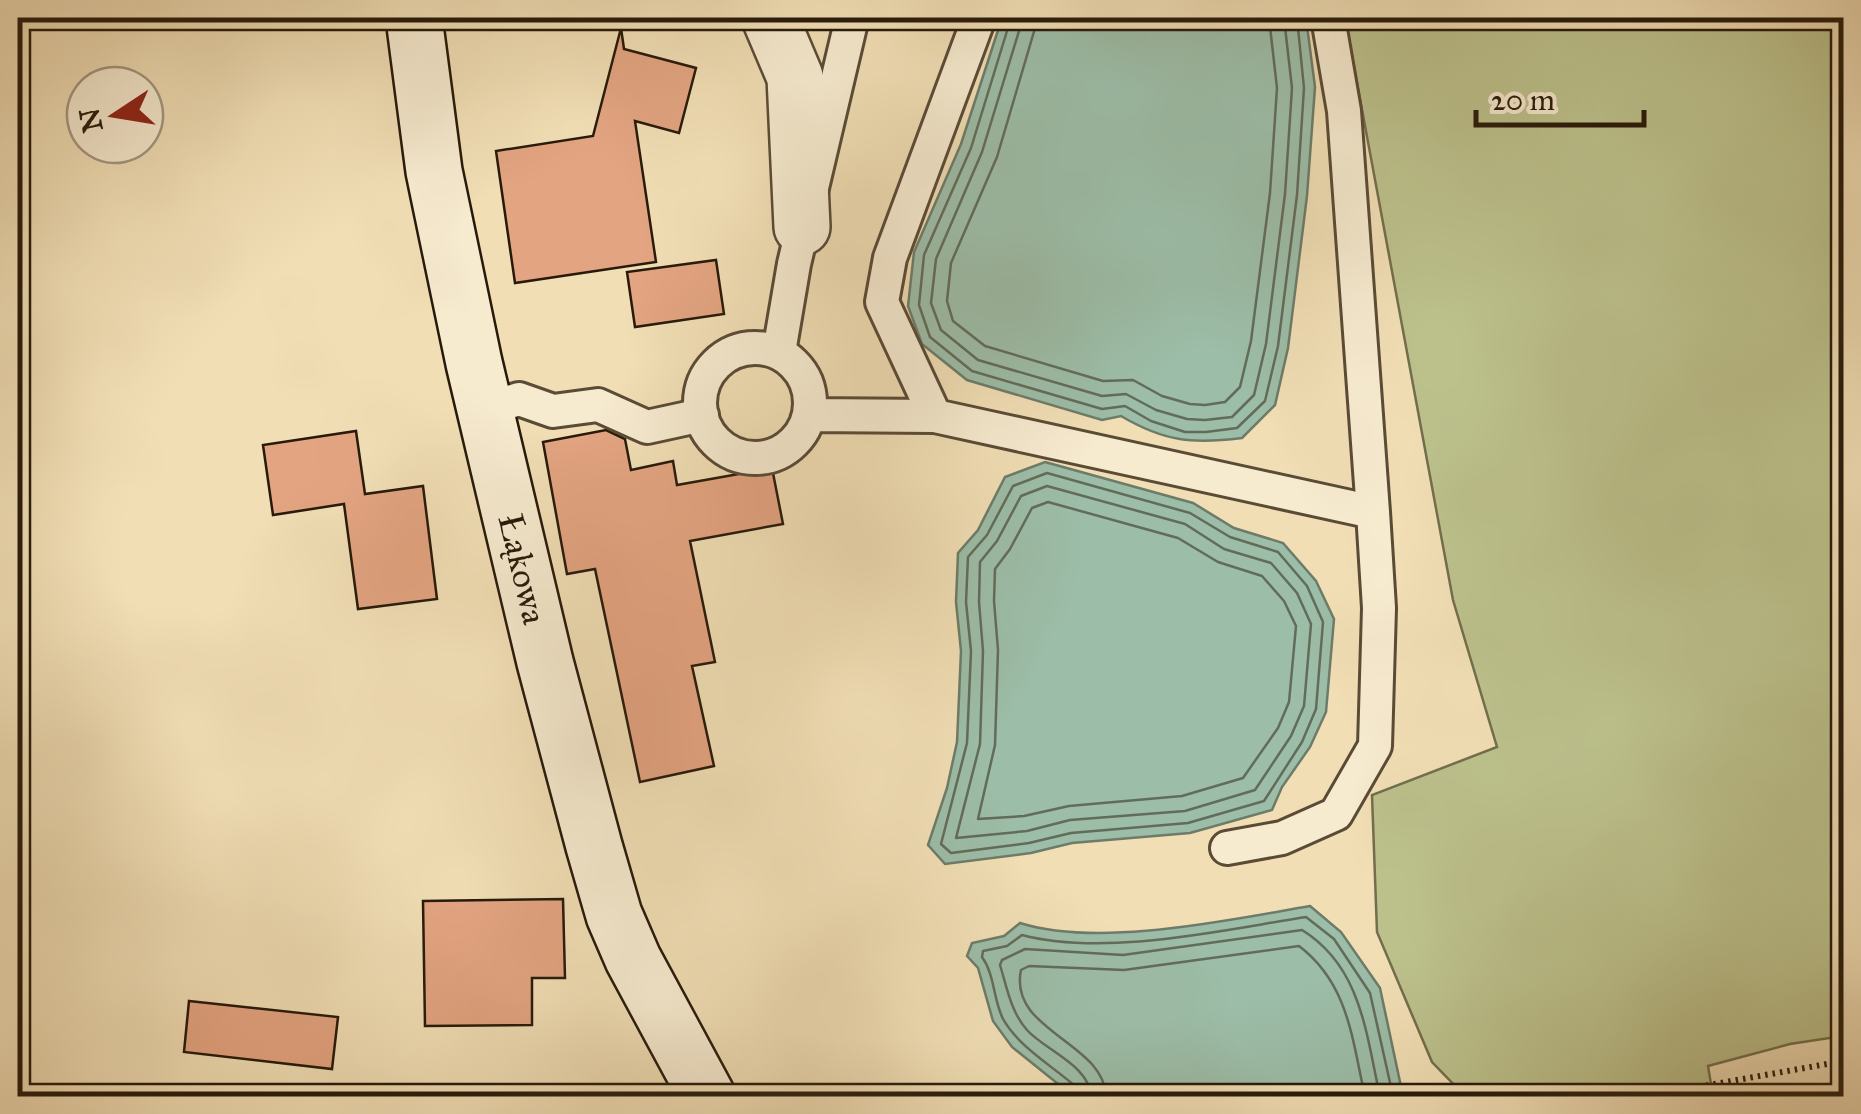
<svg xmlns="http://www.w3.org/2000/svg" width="1861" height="1114" viewBox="0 0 1861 1114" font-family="'IM FELL Great Primer',serif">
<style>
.green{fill:#bcc18c;stroke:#726e4c;stroke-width:2.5}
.water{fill:#9cbda8;stroke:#6d7c69;stroke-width:2.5}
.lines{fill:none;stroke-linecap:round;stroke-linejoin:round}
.shore{stroke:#626c5a;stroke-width:2.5}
.building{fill:#e3a481;stroke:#271a0b;stroke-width:2.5}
.lane-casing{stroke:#5a4b36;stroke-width:38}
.street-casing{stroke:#5a4b36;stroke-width:60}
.secondary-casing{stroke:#271a0b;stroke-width:60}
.path{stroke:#271a0b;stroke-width:6;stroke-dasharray:2.5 5;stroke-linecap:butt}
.lane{stroke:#f6eacf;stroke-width:32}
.street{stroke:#f6eacf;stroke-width:55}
.secondary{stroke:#f6eacf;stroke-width:55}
.labels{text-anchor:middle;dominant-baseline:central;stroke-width:8;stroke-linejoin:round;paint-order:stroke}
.street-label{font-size:35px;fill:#271a0b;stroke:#f6eacf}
</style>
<rect width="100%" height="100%" fill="#f1deb5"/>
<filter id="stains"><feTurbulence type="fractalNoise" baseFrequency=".002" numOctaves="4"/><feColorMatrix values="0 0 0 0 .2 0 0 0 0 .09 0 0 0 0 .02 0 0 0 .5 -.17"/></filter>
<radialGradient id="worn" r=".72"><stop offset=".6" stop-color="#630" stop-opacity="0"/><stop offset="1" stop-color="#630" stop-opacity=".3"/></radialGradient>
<!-- green -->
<path class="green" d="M 1345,18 L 1843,18 L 1843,1036 L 1790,1044 L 1708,1066 L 1713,1096 L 1465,1096 L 1432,1062 L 1377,932 L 1372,795 L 1497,747 L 1453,600 Z"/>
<!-- water -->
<path class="water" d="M 1002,18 L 1306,18 L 1315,87 L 1307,196 L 1288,348 L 1275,405 L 1242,438 C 1193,444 1165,442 1121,416 L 1102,420 L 967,380 L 922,344 L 908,306 L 914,252 L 961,144 Z
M 1045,462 L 1193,503 L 1234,528 L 1283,543 L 1316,581 L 1334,619 L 1326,712 L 1310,747 L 1282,787 L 1272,810 L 1190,833 L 1072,843 L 1031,853 L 945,864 L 928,845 L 947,788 L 957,742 L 961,651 L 956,602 L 958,553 L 978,530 L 1005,477 Z
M 1310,906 L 1341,932 L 1380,988 L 1403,1096 L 1073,1096 L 1012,1047 L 993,1021 L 978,968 L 967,956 L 972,943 L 1004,936 L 1020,923 C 1099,948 1228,920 1310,906 Z"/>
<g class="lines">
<!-- shore -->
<path class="shore" d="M 1011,18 L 971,148 L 924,255 L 919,305 L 930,337 L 972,371 L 1102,409 L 1125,406 L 1151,421 L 1185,432 L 1206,432 L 1237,428 L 1265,401 L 1278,346 L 1297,195 L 1304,88 L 1297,18
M 1023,18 L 982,152 L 936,259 L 931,303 L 941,330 L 978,360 L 1102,396 L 1126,394 L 1156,410 L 1187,419 L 1205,420 L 1232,417 L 1254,395 L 1266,344 L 1285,194 L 1292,88 L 1284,18
M 1038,18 L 997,157 L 951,263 L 947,301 L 953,321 L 985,346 L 1103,381 L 1133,380 L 1162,396 L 1190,404 L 1205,405 L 1225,402 L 1240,387 L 1251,341 L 1270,193 L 1277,88 L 1269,18
M 1047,473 L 1190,513 L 1230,537 L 1278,552 L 1307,586 L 1323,622 L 1316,709 L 1302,742 L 1264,801 L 1188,823 L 1071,833 L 1029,843 L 951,853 L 941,844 L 967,743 L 971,651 L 966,602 L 968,557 L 987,535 L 1013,486 Z
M 1047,486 L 1185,524 L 1224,549 L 1271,563 L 1297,593 L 1311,624 L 1304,706 L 1291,736 L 1255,790 L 1185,811 L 1070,820 L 1027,831 L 956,838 L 980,744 L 983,651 L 979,602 L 980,562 L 997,541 L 1021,496 Z
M 1048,502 L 1178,538 L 1218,562 L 1262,576 L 1284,601 L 1296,626 L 1289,702 L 1278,728 L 1243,778 L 1182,796 L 1069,806 L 1024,816 L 978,819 L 995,745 L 998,650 L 994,601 L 995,569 L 1010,549 L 1032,508 Z
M 1078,1096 L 1075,1086 C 1051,1065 1019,1047 1003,1019 C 993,999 995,975 982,957 L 983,951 L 1007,946 L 1022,935 C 1105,957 1222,930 1306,917 L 1334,939 L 1370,993 L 1393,1096
M 1091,1096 C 1089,1065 1046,1051 1027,1030 C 1011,1012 1007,988 1000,965 L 1002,960 L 1025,949 L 1123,955 L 1302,930 C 1362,967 1366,1035 1380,1096
M 1106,1096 C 1104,1042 1008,1031 1021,970 L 1029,966 L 1124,970 L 1299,946 C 1349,984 1352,1040 1365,1096"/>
</g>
<!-- building -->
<path class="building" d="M 621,28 L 624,49 L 696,68 L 679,133 L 635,121 L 656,262 L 515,283 L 496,151 L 593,136 Z
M 716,260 L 724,314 L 635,327 L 627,272 Z
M 606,430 L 625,439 L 631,470 L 673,461 L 677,485 L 772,468 L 783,524 L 690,541 L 715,662 L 692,666 L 714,766 L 640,782 L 595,569 L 567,574 L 543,442 Z
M 356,431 L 365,494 L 423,486 L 437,599 L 358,609 L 344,504 L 273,515 L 263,445 Z
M 563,899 L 565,978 L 532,978 L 532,1025 L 425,1026 L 423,901 Z
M 189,1001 L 338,1017 L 332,1069 L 184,1052 Z"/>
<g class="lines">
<!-- lane casing -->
<g class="lane-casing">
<path id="lane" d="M700 403a55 55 0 1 1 110 0a55 55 0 1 1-110 0Z
M 779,352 L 794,264 L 852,18
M 487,409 L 519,399 L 553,411 L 598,405 L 647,427 L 702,415
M 809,415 L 935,416 L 1373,512 L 1344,111 L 1328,18
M 935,416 L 882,302 L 890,258 L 979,18
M 1227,848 L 1282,838 L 1336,814 L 1375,746 L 1379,608 L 1373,512"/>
</g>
<!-- street casing -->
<g class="street-casing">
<path id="street" d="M 770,18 L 795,77 L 802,227"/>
</g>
<!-- secondary casing -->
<g class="secondary-casing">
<g id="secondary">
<path id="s1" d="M 414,18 L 434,171 L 474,363 L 545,662 L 594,846 L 614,915 L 633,959 L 707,1096"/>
</g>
</g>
<!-- path -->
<path class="path" d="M 1647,1096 L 1844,1061"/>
<!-- lane -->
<use href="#lane" class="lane"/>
<!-- street -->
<use href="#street" class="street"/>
<!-- secondary -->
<use href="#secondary" class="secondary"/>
</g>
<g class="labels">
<!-- street labels -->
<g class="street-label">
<text stroke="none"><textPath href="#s1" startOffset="562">Łąkowa</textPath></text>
</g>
</g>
<!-- margin -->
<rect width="1861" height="1114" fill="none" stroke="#f1deb5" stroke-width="60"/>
<rect x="20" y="20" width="1821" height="1074" fill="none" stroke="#271a0b" stroke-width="5"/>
<rect x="30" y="30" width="1801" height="1054" fill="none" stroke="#271a0b" stroke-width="2.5"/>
<!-- north arrow -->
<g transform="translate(115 115) rotate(258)"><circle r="48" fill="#f6eacf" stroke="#a39781" stroke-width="2.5"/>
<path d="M0-8L18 38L0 25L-18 38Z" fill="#8f2418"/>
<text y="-15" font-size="28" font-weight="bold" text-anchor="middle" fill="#271a0b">N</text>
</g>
<!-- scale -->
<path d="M1476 110v15h168v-15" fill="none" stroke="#271a0b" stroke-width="5"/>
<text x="1491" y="110" font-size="30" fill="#271a0b" stroke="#f6eacf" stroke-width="8" paint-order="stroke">20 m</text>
<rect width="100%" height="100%" filter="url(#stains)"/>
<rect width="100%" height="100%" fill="url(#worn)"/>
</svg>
